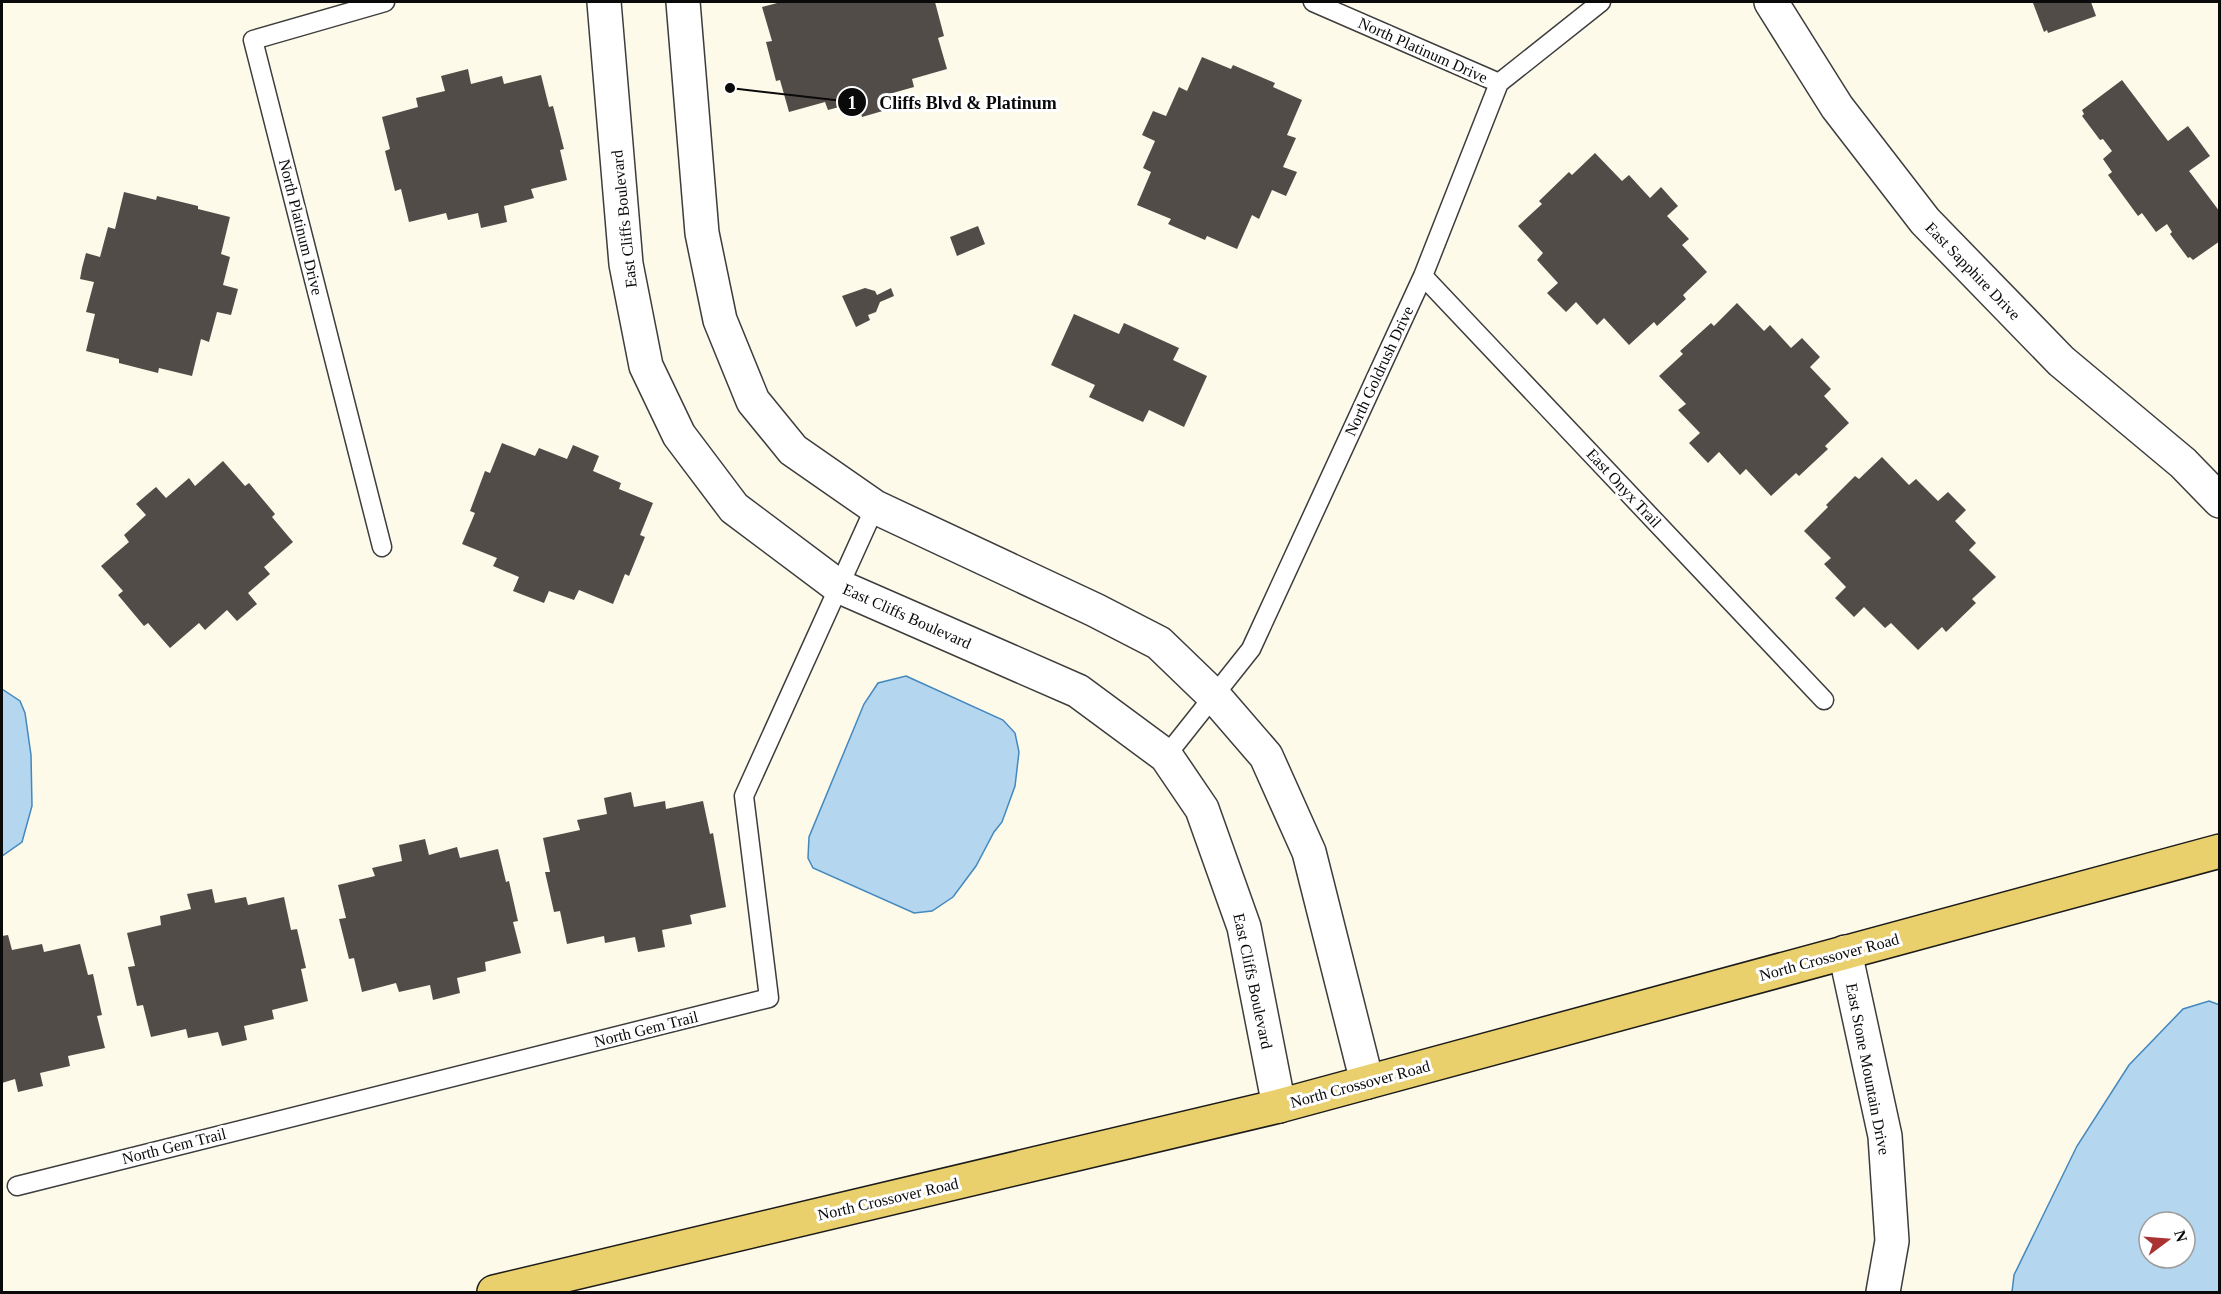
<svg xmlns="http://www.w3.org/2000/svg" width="2221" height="1294" viewBox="0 0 2221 1294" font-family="'Times New Roman',serif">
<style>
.water{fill:#b4d6ef;stroke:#4388be;stroke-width:1.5;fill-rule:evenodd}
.building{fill:#524c48}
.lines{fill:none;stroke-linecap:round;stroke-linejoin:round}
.service-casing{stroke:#3d3d3d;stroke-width:21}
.minor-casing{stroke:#3d3d3d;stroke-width:36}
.tertiary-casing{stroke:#3d3d3d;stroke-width:36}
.primary-casing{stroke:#1b1b1b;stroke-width:36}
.service{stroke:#fff;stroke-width:18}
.minor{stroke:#fff;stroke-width:33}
.tertiary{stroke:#fff;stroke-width:33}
.primary{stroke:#ead06d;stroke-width:33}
.labels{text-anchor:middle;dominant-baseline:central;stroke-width:6;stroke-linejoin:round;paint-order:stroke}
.street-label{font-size:16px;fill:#0a0a0a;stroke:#fff}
.leader{fill:none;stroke:#0a0a0a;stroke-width:2}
.callout-dot{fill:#0a0a0a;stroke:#fff;stroke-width:2}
.mark-label{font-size:18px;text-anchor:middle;font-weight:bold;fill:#fff}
.callout-label{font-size:18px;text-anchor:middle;font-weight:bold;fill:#0a0a0a;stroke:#fff;stroke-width:6;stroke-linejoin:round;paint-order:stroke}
</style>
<rect width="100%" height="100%" fill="#fdfaea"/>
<!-- water -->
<path class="water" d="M 906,676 L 1003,720 L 1015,733 L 1019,752 L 1015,786 L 1002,822 L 994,832 L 976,866 L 953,897 L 932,911 L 914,913 L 813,868 L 808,858 L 809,837 L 864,704 L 878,683 Z
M 2,689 L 20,701 L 25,713 L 31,755 L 32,806 L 22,842 L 2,856 Z
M 2209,1001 L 2220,1005 L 2219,1292 L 2012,1292 L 2014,1275 L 2077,1146 L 2129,1065 L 2183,1009 ZM 2149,1222 L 2185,1222 L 2185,1258 L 2149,1258 Z"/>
<!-- building -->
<path class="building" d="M 781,2 L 935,2 L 944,36 L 938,38 L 947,69 L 912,79 L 914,87 L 882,96 L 886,110 L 862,117 L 858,102 L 828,110 L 825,102 L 789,112 L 780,80 L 776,81 L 766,42 L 772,41 L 762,7 Z
M 2038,2 L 2091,2 L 2096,16 L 2048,33 L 2047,30 L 2044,32 L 2033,3 Z
M 1202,57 L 1231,69 L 1233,65 L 1275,83 L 1273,87 L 1302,100 L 1287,135 L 1296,138 L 1283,167 L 1297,172 L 1286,196 L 1272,190 L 1259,219 L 1252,215 L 1237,249 L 1207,236 L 1205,240 L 1168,224 L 1171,219 L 1137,205 L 1151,172 L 1143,168 L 1155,141 L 1142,135 L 1153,111 L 1166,116 L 1179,87 L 1187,91 Z
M 468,69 L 471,84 L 502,76 L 504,84 L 541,75 L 549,107 L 553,106 L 564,149 L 560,150 L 567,180 L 531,189 L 534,198 L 504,206 L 507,222 L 481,228 L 478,213 L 448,220 L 446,213 L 409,222 L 401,189 L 395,191 L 385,151 L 390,149 L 382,117 L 418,107 L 416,98 L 445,91 L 441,76 Z
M 2122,80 L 2168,141 L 2188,126 L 2210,156 L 2189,171 L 2220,212 L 2220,241 L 2193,260 L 2190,257 L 2188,258 L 2170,234 L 2172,232 L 2167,224 L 2156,232 L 2142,213 L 2138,216 L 2108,175 L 2112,172 L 2103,159 L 2112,151 L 2103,139 L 2100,140 L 2082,116 L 2084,114 L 2082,110 Z
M 1595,153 L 1622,181 L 1629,175 L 1650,198 L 1661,187 L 1678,206 L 1667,216 L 1689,239 L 1682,245 L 1707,272 L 1683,295 L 1686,299 L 1657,326 L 1654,322 L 1629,345 L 1604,318 L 1597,325 L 1576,302 L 1566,312 L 1547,293 L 1558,283 L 1537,260 L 1543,253 L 1518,226 L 1542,204 L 1539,201 L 1569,172 L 1572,175 Z
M 124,192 L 156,200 L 157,196 L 198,206 L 198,209 L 230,217 L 221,254 L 230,257 L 223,285 L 238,289 L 231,315 L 217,312 L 209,342 L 201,339 L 192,376 L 159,368 L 158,373 L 119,363 L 119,359 L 86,351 L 95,314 L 86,312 L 94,282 L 80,279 L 82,268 L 86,253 L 100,257 L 108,227 L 115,229 Z
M 978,226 L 985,244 L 957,256 L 950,237 Z
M 865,288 L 875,291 L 877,295 L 891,288 L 894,296 L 880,302 L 876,312 L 868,315 L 870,320 L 856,327 L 842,296 Z
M 1737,303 L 1764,331 L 1770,325 L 1791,348 L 1802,338 L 1820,357 L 1810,367 L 1831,389 L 1824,396 L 1849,423 L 1825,446 L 1828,449 L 1799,476 L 1796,473 L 1771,496 L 1746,469 L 1740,475 L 1719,452 L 1708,463 L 1689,443 L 1700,433 L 1678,410 L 1686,404 L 1659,376 L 1683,354 L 1680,351 L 1711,323 L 1714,326 Z
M 1074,314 L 1119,334 L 1124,323 L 1179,348 L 1173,360 L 1207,376 L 1184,427 L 1149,410 L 1143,422 L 1089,397 L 1095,385 L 1051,365 Z
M 502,443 L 535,456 L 539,448 L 567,459 L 573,445 L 599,456 L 593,471 L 621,483 L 619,489 L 653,503 L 640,535 L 645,537 L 629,576 L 625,574 L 613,604 L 579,590 L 574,600 L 549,591 L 544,603 L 513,591 L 519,577 L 493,566 L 497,558 L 462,544 L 475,513 L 470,511 L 485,471 L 490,473 Z
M 1882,457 L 1909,485 L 1916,479 L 1938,501 L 1948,492 L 1966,510 L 1955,521 L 1976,543 L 1969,550 L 1996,577 L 1972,599 L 1976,603 L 1946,632 L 1942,627 L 1918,650 L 1891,623 L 1885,628 L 1864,607 L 1854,617 L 1835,598 L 1846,587 L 1824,564 L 1831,558 L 1804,531 L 1828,507 L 1826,505 L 1855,476 L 1859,479 Z
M 223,461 L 245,486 L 249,483 L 275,514 L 272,517 L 293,542 L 264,567 L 270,574 L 248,593 L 257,604 L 237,621 L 227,610 L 205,630 L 199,623 L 170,648 L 148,623 L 144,626 L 118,595 L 123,591 L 101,566 L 129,542 L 124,535 L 146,515 L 136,504 L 156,487 L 166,498 L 189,478 L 195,486 Z
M 631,792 L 634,807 L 665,801 L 666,809 L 703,801 L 710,834 L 713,833 L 726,907 L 690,915 L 692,924 L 662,930 L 665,947 L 638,952 L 635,937 L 605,943 L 604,936 L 567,944 L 560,911 L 554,912 L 545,872 L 550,872 L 543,838 L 580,830 L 577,820 L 607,814 L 604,798 Z
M 425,839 L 429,855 L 457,847 L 460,858 L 498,849 L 506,882 L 509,881 L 518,921 L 513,922 L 521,953 L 485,962 L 486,971 L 457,978 L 460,993 L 433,1000 L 430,985 L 399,992 L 396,983 L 362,992 L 354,958 L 349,959 L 339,919 L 346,918 L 338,885 L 375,876 L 372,868 L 402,861 L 399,845 Z
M 212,889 L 215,903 L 246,897 L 248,905 L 284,897 L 291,930 L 297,929 L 306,968 L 301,969 L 308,1001 L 272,1010 L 274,1019 L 244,1026 L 247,1040 L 222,1046 L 218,1032 L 188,1038 L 186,1029 L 151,1037 L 143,1005 L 137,1006 L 128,967 L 135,966 L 127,933 L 161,925 L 160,916 L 191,909 L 187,894 Z
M 8,935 L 12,950 L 42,944 L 44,952 L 80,944 L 88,975 L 93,974 L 102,1015 L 97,1016 L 105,1048 L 68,1056 L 70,1066 L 40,1073 L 43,1086 L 18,1092 L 15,1079 L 2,1083 L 2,936 Z"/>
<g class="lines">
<!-- service casing -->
<g class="service-casing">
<path id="service" d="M 1313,2 L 1499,83
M 1423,276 L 1824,700
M 382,547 L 253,40 L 385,2
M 1166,756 L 1251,649 L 1423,276 L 1499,83 L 1601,2
M 17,1186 L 769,998 L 744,796 L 875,507"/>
</g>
<!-- minor casing -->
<g class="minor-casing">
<path id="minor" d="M 1771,2 L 1837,107 L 1925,221 L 2061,361 L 2183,463 L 2220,501
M 1845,952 L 1885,1136 L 1892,1241 L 1883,1292"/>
</g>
<!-- tertiary casing -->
<g class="tertiary-casing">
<path id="tertiary" d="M 604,2 L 626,264 L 646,366 L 679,435 L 734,508 L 838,586 L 1078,691 L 1166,756 L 1202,809 L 1244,927 L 1279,1106
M 683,2 L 702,233 L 720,320 L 753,401 L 793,450 L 875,507 L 1095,610 L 1159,643 L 1215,697 L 1266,756 L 1309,852 L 1367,1082"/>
</g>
<!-- primary casing -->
<g class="primary-casing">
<path id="primary" d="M 494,1292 L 1279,1106 L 2220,851"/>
</g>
<!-- service -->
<use href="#service" class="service"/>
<!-- minor -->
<use href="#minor" class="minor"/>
<!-- tertiary -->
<use href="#tertiary" class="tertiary"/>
<!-- primary -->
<use href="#primary" class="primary"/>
</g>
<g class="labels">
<!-- street labels -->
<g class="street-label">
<text transform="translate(1423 50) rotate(24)">North Platinum Drive</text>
<text transform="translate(624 219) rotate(-96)">East Cliffs Boulevard</text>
<text transform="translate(301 227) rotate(76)">North Platinum Drive</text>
<text transform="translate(1973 271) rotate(46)">East Sapphire Drive</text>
<text transform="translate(1379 371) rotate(-65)">North Goldrush Drive</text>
<text transform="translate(1624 488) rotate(47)">East Onyx Trail</text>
<text transform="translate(907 616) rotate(24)">East Cliffs Boulevard</text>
<text transform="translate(1829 957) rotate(-15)">North Crossover Road</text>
<text transform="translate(1253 981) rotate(78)">East Cliffs Boulevard</text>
<text transform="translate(646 1029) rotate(-14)">North Gem Trail</text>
<text transform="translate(1868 1069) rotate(79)">East Stone Mountain Drive</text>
<text transform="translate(1360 1084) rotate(-15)">North Crossover Road</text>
<text transform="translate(174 1146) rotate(-14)">North Gem Trail</text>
<text transform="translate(888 1199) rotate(-13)">North Crossover Road</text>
</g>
</g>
<!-- callouts -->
<path class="leader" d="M730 88L852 102"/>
<g class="callout-dot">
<circle cx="730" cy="88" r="6"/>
<circle cx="852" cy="102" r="15"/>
</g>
<g class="mark-label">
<text x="852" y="109">1</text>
</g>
<g class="callout-label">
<text x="968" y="109">Cliffs Blvd &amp; Platinum</text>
</g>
<!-- border -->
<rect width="2221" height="1294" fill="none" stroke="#0a0a0a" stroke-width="6"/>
<!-- north arrow -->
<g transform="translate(2167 1240) rotate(74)"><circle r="28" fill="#ffffff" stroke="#9d9d9d" stroke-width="1.5"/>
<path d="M0-4.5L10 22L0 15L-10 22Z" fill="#aa3233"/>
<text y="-9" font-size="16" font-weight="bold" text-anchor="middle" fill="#0a0a0a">N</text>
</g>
</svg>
